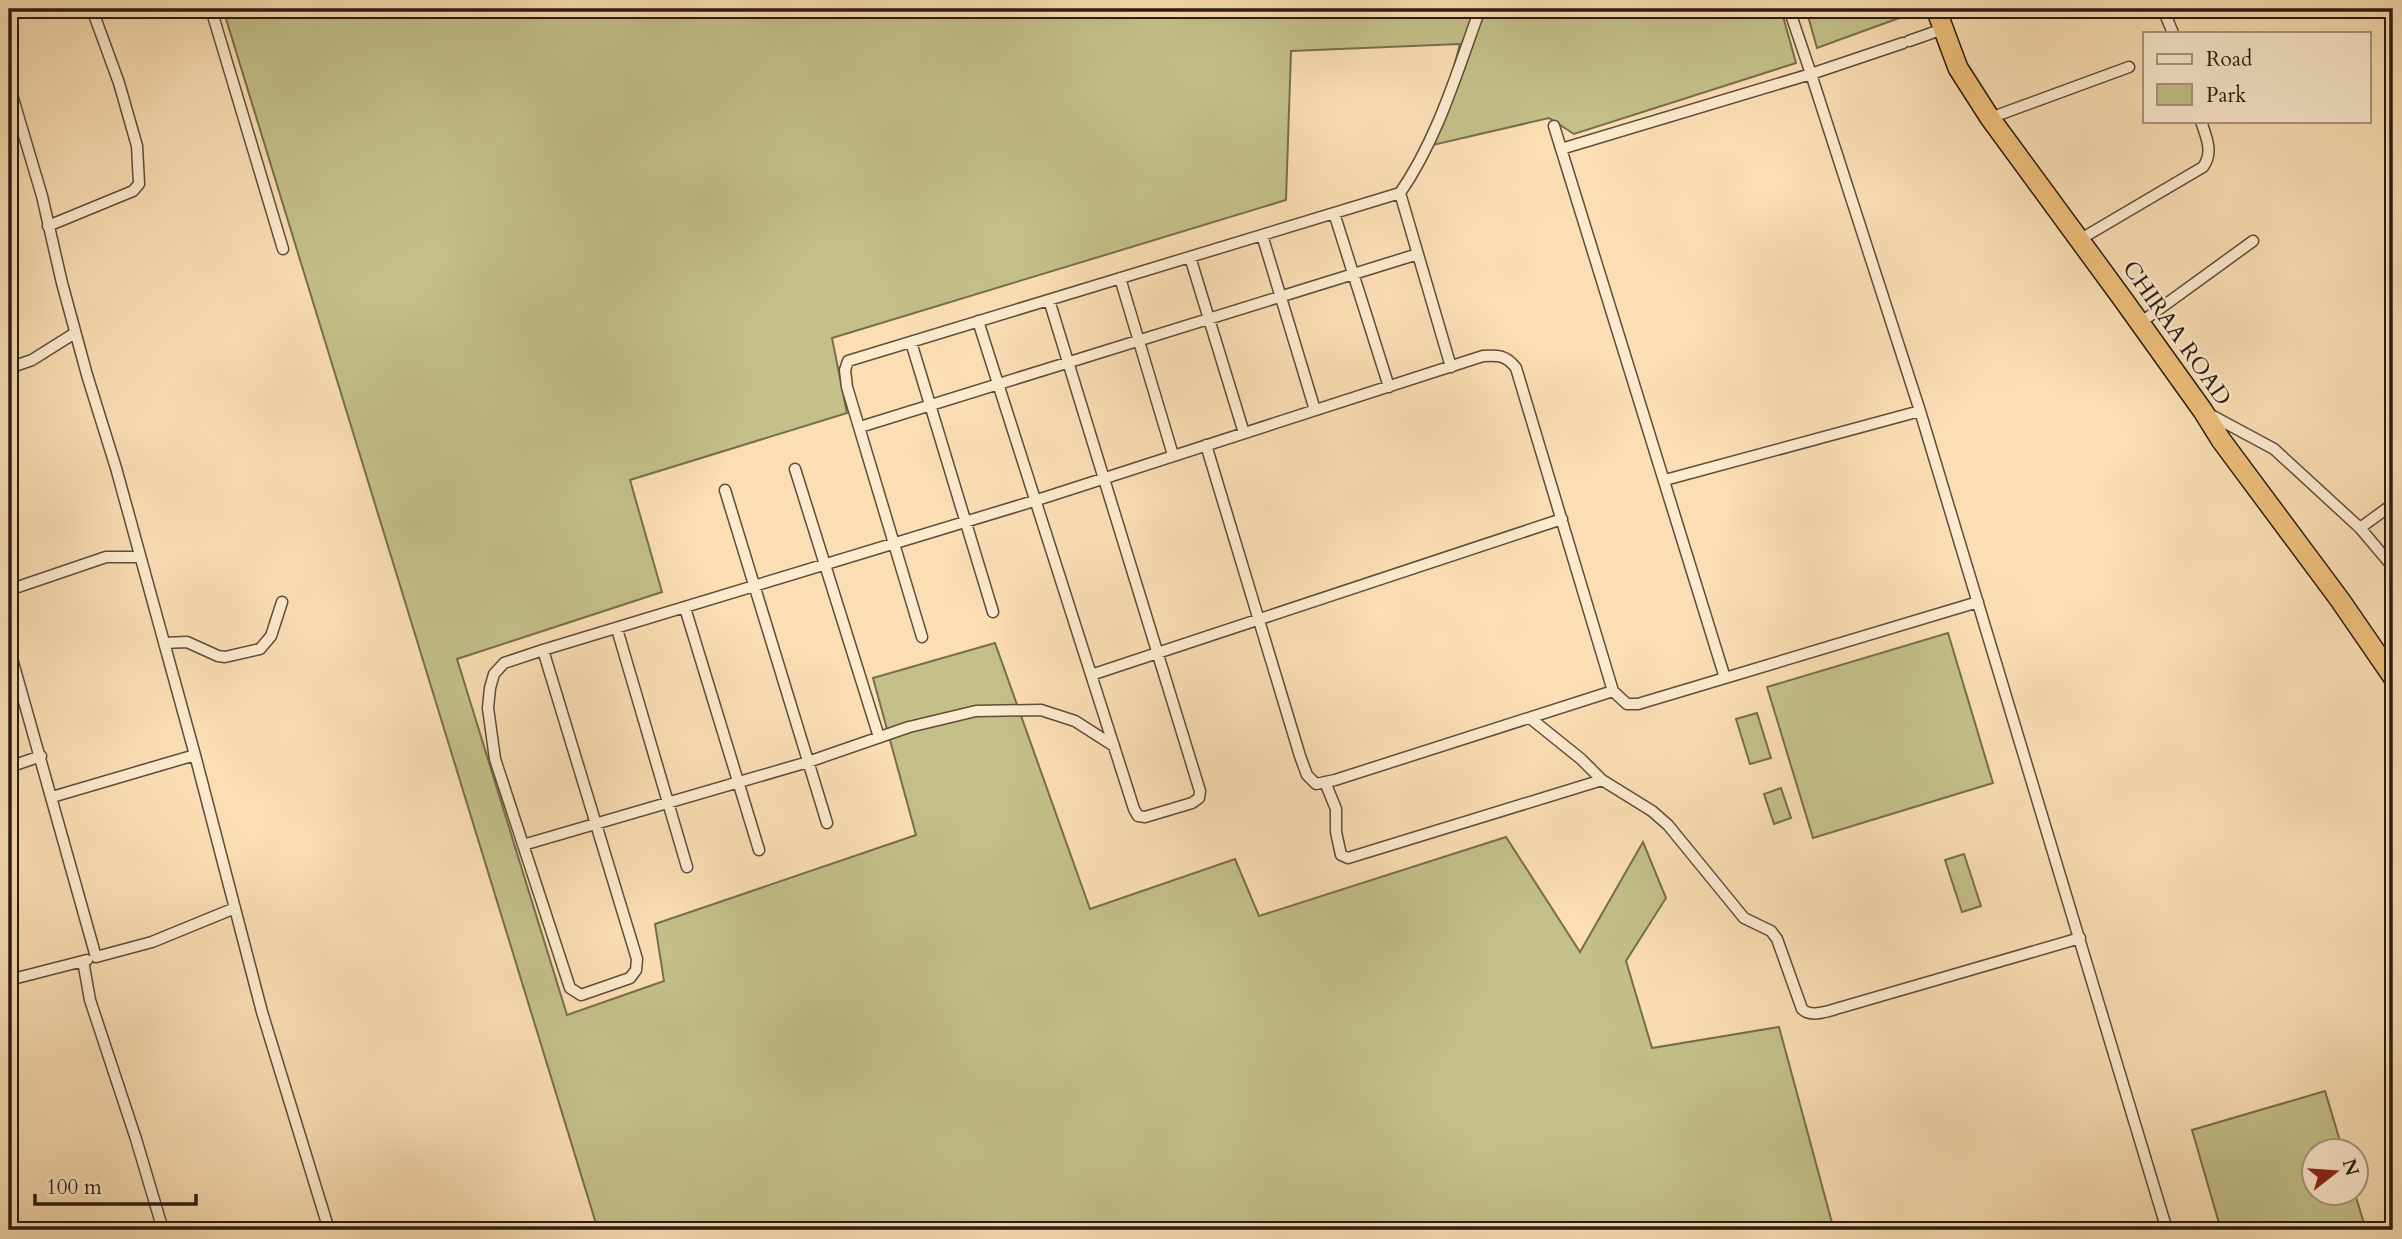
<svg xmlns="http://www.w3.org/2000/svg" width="2402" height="1239" viewBox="0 0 2402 1239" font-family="Cardo,serif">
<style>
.green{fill:#c4c089;stroke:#786e4c;stroke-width:2}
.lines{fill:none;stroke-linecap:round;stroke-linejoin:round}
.street-casing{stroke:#5f4c39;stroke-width:13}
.highway-casing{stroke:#2b1c10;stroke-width:22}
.street{stroke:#fceace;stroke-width:10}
.highway{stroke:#eebf7a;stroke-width:19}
.labels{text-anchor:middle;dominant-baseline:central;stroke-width:5;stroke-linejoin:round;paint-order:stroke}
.street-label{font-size:23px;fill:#2b1c10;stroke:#fceace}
</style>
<rect width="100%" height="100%" fill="#fbdeb4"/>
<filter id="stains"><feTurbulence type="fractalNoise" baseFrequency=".00286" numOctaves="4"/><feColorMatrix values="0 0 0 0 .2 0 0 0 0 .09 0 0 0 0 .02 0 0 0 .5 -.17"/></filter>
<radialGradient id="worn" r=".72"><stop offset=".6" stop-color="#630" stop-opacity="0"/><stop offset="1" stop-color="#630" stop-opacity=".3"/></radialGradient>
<!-- green -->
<path class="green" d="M 223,9 L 1781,9 L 1796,63 L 1574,134 L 1549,118 L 1433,145 L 1460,44 L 1291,51 L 1286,200 L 832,338 L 847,413 L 630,480 L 662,592 L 457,659 L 567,1015 L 664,981 L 655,924 L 916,835 L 873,678 L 995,643 L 1090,909 L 1235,859 L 1259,916 L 1506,837 L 1580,952 L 1643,842 L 1666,898 L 1626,961 L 1652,1048 L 1779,1027 L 1834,1230 L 598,1230 Z
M 1806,9 L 1924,9 L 1817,48 Z
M 1948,633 L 1993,783 L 1813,838 L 1767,687 Z
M 1757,713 L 1771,758 L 1750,764 L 1736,719 Z
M 1781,788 L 1791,818 L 1774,824 L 1764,794 Z
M 1964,854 L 1981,906 L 1962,912 L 1945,860 Z
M 2325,1091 L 2343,1151 L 2314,1152 L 2314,1194 L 2355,1194 L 2366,1230 L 2221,1230 L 2192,1130 Z"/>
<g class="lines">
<!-- street casing -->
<g class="street-casing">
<path id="street" d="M 211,9 L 283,249
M 2163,9 L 2173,33
M 9,17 L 15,9
M 1909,41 L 1943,29
M 1903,43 L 1811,74 L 1920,411 L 2167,1230
M 9,85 L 42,196 L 62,283 L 87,375 L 116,468 L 195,755 L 262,1012 L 329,1230
M 1990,118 L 2129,67
M 1554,126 L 1725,678 L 1978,602
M 1561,149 L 1811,74 L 1789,9
M 1400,193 L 1451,367
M 1334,213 L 1389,387
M 48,226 L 133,191 L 139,184 L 137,146 L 119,83 L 92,9
M 1262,235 L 1315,410
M 2079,240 L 2203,167 C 2214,152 2206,137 2201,121
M 1190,257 L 1244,433
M 1120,278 L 1173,455
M 978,321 L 1134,809 L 1138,816 L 1145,817 L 1192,803 L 1199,798 L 1200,791 L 1049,300
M 2140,323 L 2253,241
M 911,342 L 993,612
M 9,368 L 32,360 L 75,333
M 2209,414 L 2274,449 L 2360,528 L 2393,567
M 860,427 L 1418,254
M 1206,445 L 1300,756 L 1307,775 L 1316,784 L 1335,780 L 1613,691
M 795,469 L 879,737
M 1665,480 L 1920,411
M 725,490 L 827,823
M 2360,528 L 2393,504
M 9,590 L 106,557 L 140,557
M 685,608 L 759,850
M 617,629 L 687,867
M 922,637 L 847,387 L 845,370 L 848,361 L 1400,193 C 1438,138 1457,72 1480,9
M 164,643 L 187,642 L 218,656 L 225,657 L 260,649 L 271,636 L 282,602
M 9,648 L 96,957 L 152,942 L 235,908
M 543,650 L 637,959 L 636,970 L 630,978 L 581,995 L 570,988 L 495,759 L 488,708 L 490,688 L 494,674 L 504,663 L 543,650 L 1034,501 L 1483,356 C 1498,355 1506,355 1516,368 L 1613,691 L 1627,704 L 1638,704 L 1725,678
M 1091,675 L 1562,519
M 1530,718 L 1581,759 L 1602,780 L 1652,811 L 1668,825 L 1744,918 L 1771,931 L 1777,939 L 1802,1009 C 1811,1018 1828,1011 1839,1008 L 2080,938
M 9,767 L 41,756
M 1325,782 L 1336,809 L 1336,832 L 1341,855 L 1348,858 L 1602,780
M 52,797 L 195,755
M 523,845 L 808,762 L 909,727 L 976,711 L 1041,710 L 1075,721 L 1114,746
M 83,961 L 90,1000 L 136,1139 L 163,1230
M 9,980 L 87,960"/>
</g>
<!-- highway casing -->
<g class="highway-casing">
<path id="highway" d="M 1936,9 L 1958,68 L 1990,118 L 2122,298 L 2203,411 L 2221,440 L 2340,600 L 2393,677"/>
</g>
<!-- street -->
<use href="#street" class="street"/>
<!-- highway -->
<use href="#highway" class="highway"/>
</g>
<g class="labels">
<!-- street labels -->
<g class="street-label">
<text transform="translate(2177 333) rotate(55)">CHIRAA ROAD</text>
</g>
</g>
<!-- margin -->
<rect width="2402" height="1239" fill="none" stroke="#fbdeb4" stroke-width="35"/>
<rect x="10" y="10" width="2381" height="1218" fill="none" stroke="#2b1c10" stroke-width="3.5"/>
<rect x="18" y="18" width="2367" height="1204" fill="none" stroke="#2b1c10" stroke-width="2"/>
<!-- legend -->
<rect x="2143" y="32" width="228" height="91" fill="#fceace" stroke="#a89882" stroke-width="2"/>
<rect x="2157" y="54" width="35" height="10" fill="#fceace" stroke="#a89882" stroke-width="2"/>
<text x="2206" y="66" font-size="21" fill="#2b1c10">Road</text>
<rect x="2157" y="84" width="35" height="21" fill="#c4c089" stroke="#a89882" stroke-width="2"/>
<text x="2206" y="102" font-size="21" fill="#2b1c10">Park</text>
<!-- north arrow -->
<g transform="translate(2335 1172) rotate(73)"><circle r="33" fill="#fceace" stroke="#a89882" stroke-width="2"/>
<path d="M0-5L12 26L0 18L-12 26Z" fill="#8f2418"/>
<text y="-10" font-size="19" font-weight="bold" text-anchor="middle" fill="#2b1c10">N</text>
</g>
<!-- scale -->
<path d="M35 1194v10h161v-10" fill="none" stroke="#2b1c10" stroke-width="3.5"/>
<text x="46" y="1194" font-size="21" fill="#2b1c10" stroke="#fceace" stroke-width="5" paint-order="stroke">100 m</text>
<rect width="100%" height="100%" filter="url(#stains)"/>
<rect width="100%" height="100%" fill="url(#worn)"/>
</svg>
